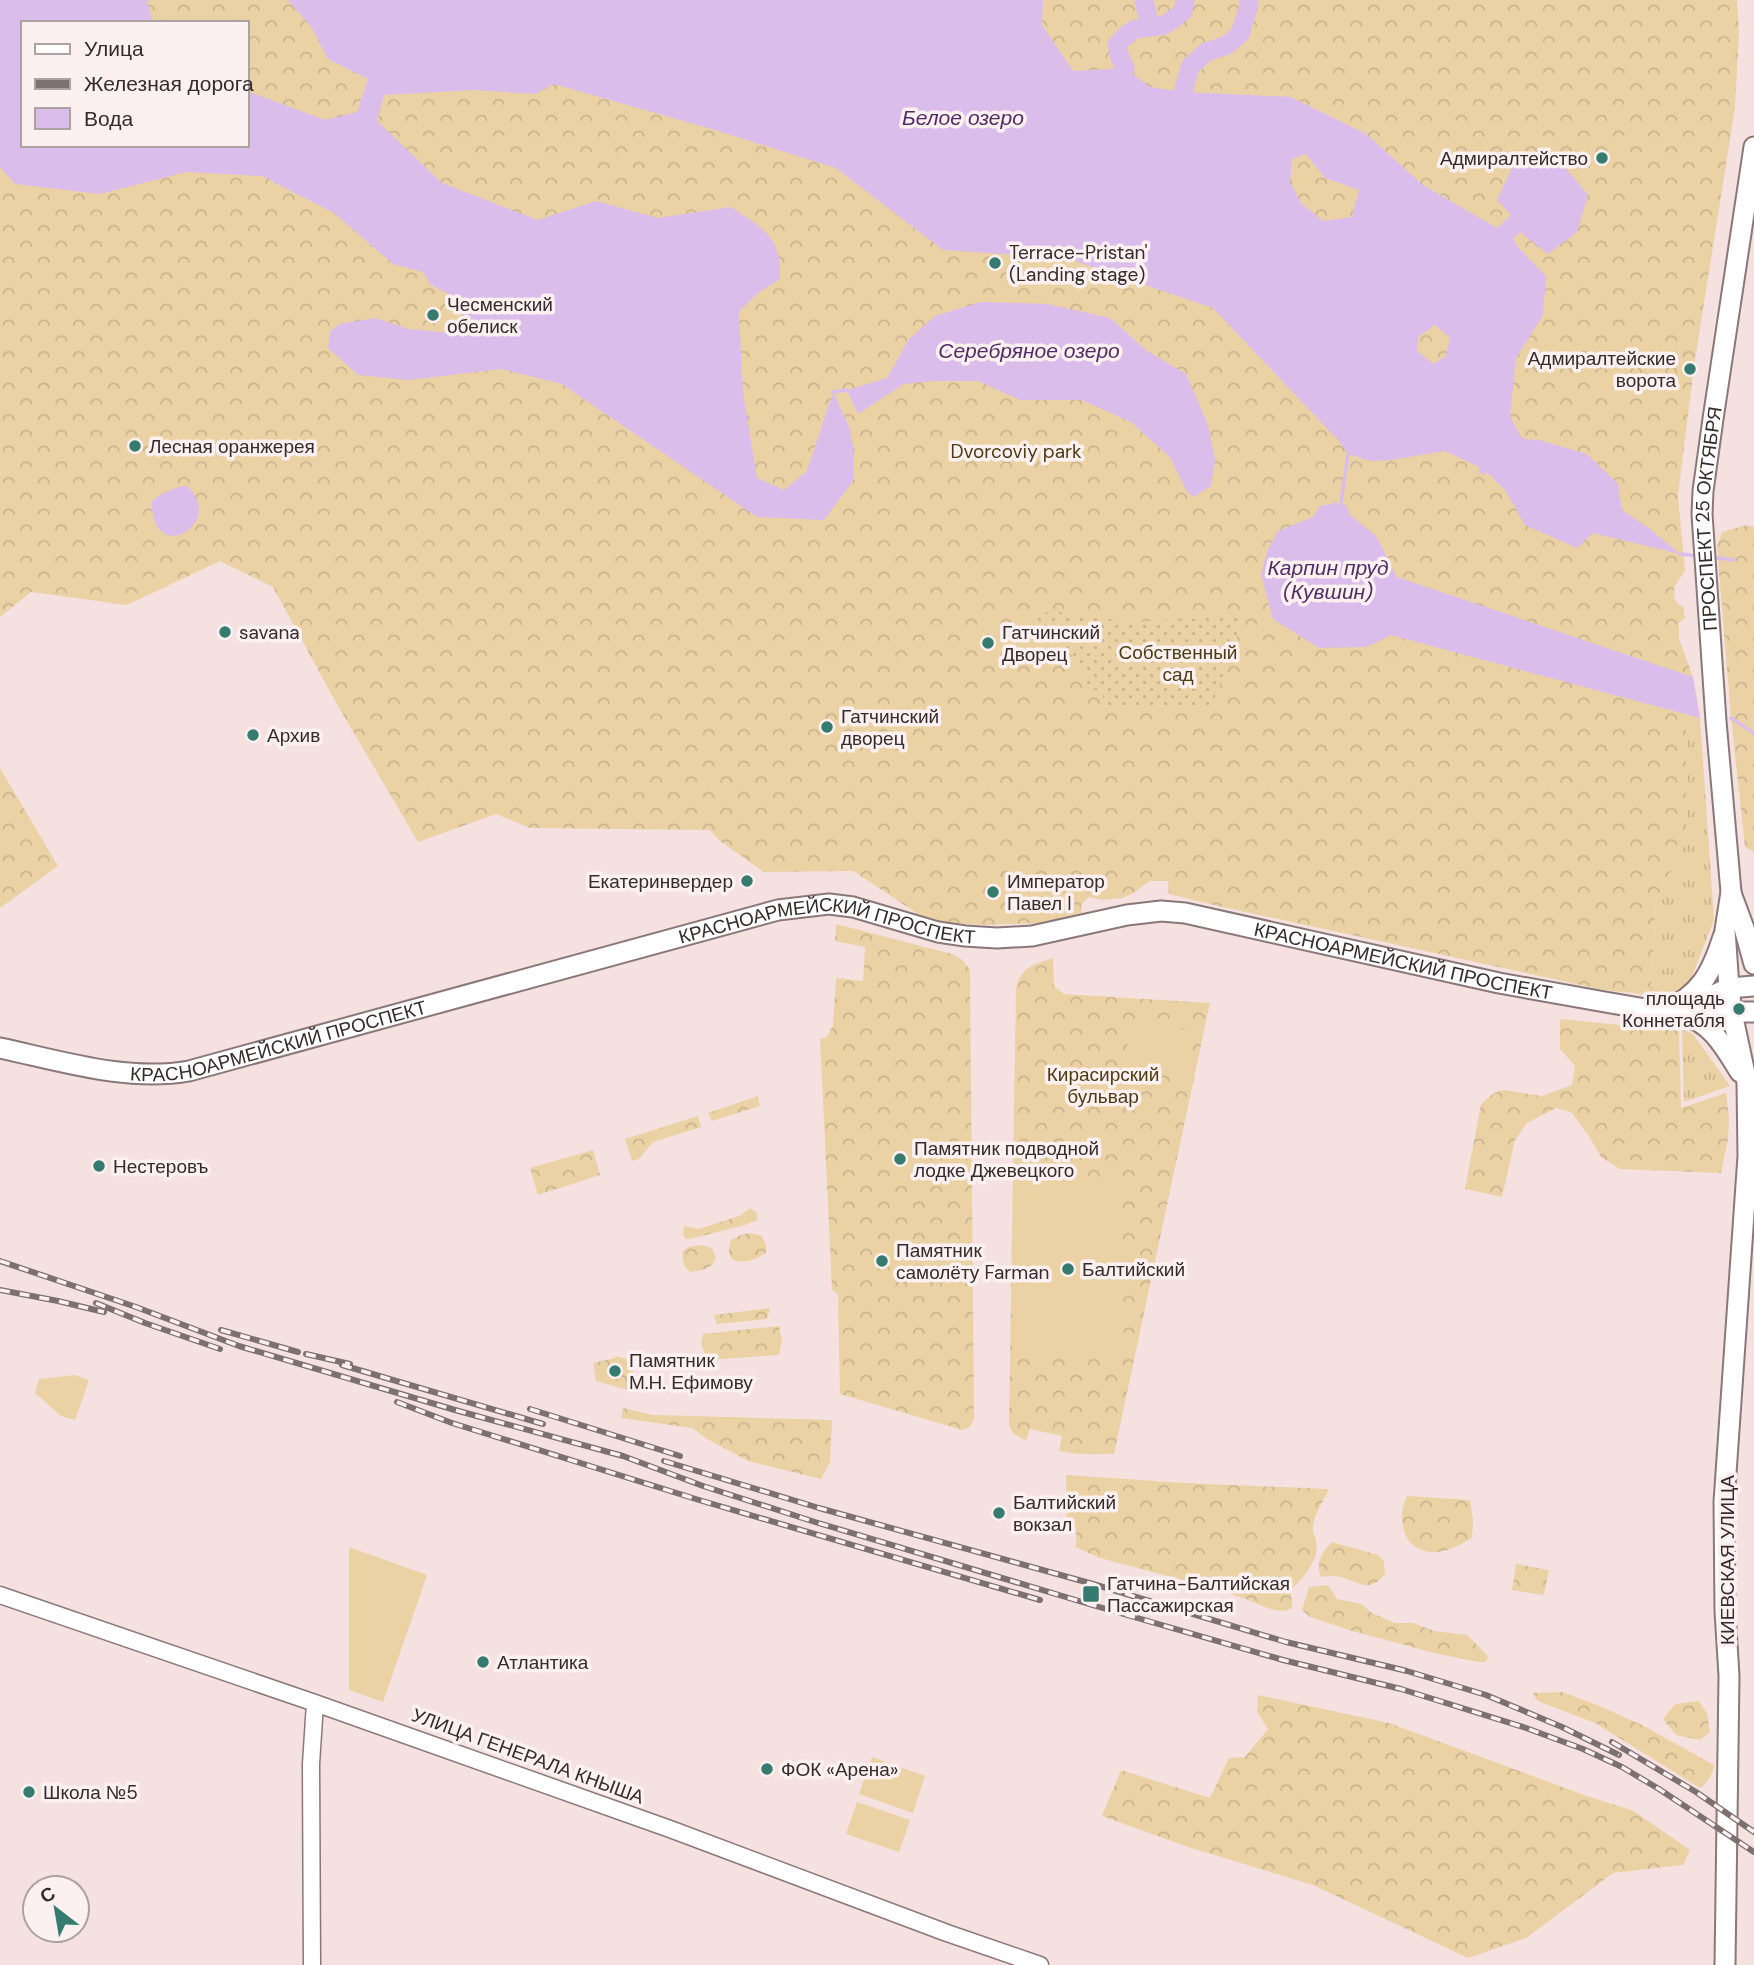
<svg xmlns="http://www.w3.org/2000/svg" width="1754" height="1965" viewBox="0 0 1754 1965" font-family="'DM Sans',sans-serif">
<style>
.grass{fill:url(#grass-tufts)}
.forest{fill:url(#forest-crowns);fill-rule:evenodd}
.garden{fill:url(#garden-dots)}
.pitch{fill:#ead2a5}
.water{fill:#dabdeb;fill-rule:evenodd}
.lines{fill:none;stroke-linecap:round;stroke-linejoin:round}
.stream{stroke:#dabdeb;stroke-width:3.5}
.river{stroke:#dabdeb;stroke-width:19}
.minor-casing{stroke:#8a7878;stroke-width:19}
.major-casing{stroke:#8a7878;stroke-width:23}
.minor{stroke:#fff;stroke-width:16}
.major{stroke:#fff;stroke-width:19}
.rail-casing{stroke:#7d7070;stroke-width:6}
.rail{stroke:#fdf0f0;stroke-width:3.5;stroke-dasharray:10;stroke-linecap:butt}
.poi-dot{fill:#367b6f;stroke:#fdf0f0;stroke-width:2.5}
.labels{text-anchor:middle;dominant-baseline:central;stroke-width:7;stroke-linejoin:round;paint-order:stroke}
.poi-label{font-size:19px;fill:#342c2c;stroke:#fdf0f0;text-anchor:start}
.park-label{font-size:19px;fill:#4d3b14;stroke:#fdf0f0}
.street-label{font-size:19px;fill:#342c2c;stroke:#fdf0f0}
.water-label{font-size:21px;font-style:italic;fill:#512c64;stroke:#fdf0f0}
</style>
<defs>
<pattern id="grass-tufts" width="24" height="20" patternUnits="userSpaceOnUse" patternTransform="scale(1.75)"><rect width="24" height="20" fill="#ead2a5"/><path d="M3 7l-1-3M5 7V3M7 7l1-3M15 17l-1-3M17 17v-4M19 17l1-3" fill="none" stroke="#c9b48e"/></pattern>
<pattern id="forest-crowns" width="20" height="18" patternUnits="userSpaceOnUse" patternTransform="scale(1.75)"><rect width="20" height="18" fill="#ead2a5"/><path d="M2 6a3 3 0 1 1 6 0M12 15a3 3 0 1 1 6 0" fill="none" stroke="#c9b48e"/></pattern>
<pattern id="garden-dots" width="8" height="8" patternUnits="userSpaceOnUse" patternTransform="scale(1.75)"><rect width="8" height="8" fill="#ead2a5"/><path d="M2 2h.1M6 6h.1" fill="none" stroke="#c9b48e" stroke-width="1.8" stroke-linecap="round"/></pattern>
</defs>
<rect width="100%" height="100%" fill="#f6e1e1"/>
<!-- grass -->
<path class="grass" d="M 1686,715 L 1700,718 L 1714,920 L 1687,989 L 1679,994 L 1651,995 L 1656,900 L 1686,841 Z
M 1682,1029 L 1693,1034 L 1730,1086 L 1684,1102 Z"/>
<!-- forest -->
<path class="forest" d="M 0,0 L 1737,0 L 1739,32 L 1735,108 L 1695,360 L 1678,496 L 1685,571 L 1674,587 C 1675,597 1673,603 1683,606 L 1685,618 L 1679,623 L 1679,639 L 1693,677 L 1700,718 L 1686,715 L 1686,842 L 1656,900 L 1651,995 L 1604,990 L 1218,906 L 1169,894 L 1168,881 L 1150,881 L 1132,894 L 1122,898 L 1103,900 L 1089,897 L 1081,905 L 1082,916 L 1041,923 L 986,925 L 947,923 L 918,914 L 853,871 L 764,872 L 720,841 L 710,830 L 530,828 L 496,814 L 418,842 L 334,699 L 273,587 L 220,561 L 127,605 L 31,592 L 0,617 ZM 23,23 L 247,23 L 247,145 L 23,145 Z
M 1747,525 L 1754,527 L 1754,852 L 1745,847 L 1731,718 L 1717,547 L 1722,532 Z
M 0,768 L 58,866 L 0,908 Z
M 836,924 L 952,954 L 963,960 L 970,970 L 974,1419 L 970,1427 L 962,1430 L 840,1394 L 838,1294 L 832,1290 L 820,1038 L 826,1038 L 833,1025 L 836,978 L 863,981 L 865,947 L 835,941 Z
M 1053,958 L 1054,986 L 1064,994 L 1210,1003 L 1114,1454 L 1078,1454 L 1059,1451 L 1062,1436 L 1030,1429 L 1026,1440 C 1018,1437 1012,1434 1009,1425 L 1016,988 C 1023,966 1032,965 1053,958 Z
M 1560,1019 L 1679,1031 L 1681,1108 L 1726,1093 L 1729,1118 L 1728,1139 L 1721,1173 L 1620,1169 L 1601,1157 L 1588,1135 L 1571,1112 L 1556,1108 L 1527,1123 L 1515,1140 L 1502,1197 L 1465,1189 L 1481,1104 L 1494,1093 L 1504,1090 L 1542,1096 L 1572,1085 L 1575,1066 L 1560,1049 Z
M 758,1096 L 760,1106 L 712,1121 L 708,1113 Z
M 698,1116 L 701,1127 L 653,1142 L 639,1159 L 632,1161 L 625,1139 Z
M 593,1150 L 600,1175 L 538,1195 L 530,1168 Z
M 750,1208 L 757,1213 L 757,1220 L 745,1225 L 694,1238 L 686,1239 L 683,1235 L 684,1226 L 699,1229 L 739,1216 Z
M 750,1233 L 762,1236 L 766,1245 L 766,1253 C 751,1264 721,1269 731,1240 L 741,1235 Z
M 701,1245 L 712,1248 L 716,1258 C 711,1270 703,1270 690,1272 L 684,1265 L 682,1252 L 688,1247 Z
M 770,1308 L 767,1319 L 717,1324 L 714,1315 Z
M 779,1326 L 782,1341 L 779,1355 L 707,1360 L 701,1344 L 703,1334 Z
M 615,1356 L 627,1359 C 633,1370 640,1380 635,1392 L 596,1381 L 593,1363 L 615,1358 Z
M 623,1408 L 653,1415 L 832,1420 L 830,1462 L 821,1479 L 748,1461 L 709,1440 L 692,1428 L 621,1418 Z
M 1066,1475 L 1185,1483 L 1329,1489 C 1324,1501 1315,1512 1313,1525 C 1312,1531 1315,1535 1316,1541 C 1320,1560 1304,1577 1291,1590 L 1292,1608 C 1279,1616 1259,1604 1246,1599 C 1197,1582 1146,1571 1097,1557 L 1076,1547 L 1076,1527 L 1067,1524 Z
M 1407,1496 L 1470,1500 L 1473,1519 L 1472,1538 C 1458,1546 1441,1556 1425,1551 C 1401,1545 1397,1515 1407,1496 Z
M 1332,1542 L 1378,1555 L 1384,1561 L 1385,1574 C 1370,1592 1362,1584 1344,1578 C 1337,1575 1329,1576 1321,1577 C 1315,1563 1322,1552 1332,1542 Z
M 1516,1564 L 1549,1570 L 1544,1595 L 1512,1590 Z
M 1328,1585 L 1337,1599 L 1361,1604 L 1372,1613 L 1395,1623 L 1413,1623 L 1434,1631 L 1467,1635 L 1489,1657 L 1485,1662 L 1479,1662 L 1438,1654 L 1352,1631 L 1310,1617 L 1302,1610 L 1309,1587 Z
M 1562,1692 L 1597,1705 L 1640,1724 L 1714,1765 C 1712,1776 1709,1781 1700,1788 L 1595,1723 L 1538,1701 L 1532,1693 Z
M 1258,1695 L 1389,1723 L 1584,1795 L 1634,1811 L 1690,1850 L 1683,1865 L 1613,1873 L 1526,1938 L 1468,1958 L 1313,1885 L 1188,1847 L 1102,1816 L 1121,1770 L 1210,1798 L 1229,1758 L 1245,1757 L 1268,1729 L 1257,1712 Z
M 1699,1701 L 1707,1714 L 1710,1732 L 1700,1740 L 1676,1735 L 1663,1719 L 1675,1704 Z"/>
<!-- garden -->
<path class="garden" d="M 1052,611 L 1131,622 L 1190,619 L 1235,613 L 1240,617 L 1240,627 L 1212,706 L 1107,708 L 1102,694 L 1088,686 L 1077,660 L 1065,649 L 1049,640 L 1031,637 L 1031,619 L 1037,615 Z"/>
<!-- pitch -->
<path class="pitch" d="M 1133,1019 L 1195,1032 L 1186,1074 L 1124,1062 Z
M 1122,1183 L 1124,1352 L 1014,1353 L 1013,1185 Z
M 75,1375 L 89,1380 L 75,1420 L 61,1416 L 35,1393 L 39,1379 Z
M 349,1547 L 427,1575 L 383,1702 L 349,1690 Z
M 872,1757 L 925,1776 L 913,1813 L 859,1794 Z
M 857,1802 L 910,1820 L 899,1852 L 846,1834 Z"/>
<!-- water -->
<path class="water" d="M 0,0 L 147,0 L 153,23 L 23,23 L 23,145 L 247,145 L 247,91 L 325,120 L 357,112 L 368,79 L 328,59 L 312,28 L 288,0 L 1043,0 L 1042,25 L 1073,71 L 1125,68 L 1150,87 L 1183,92 L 1291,97 L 1366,134 L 1423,185 L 1497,228 L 1511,215 L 1497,200 L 1516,159 L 1533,155 L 1564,166 L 1588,195 L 1577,232 L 1548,254 L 1520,232 L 1513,239 L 1518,247 L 1546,276 L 1543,315 L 1516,358 L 1510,416 L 1520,435 L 1524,439 L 1539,440 L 1587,454 L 1618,484 L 1622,510 L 1650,529 L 1680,554 L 1593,533 L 1577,548 L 1525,525 L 1505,490 L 1487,472 L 1484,475 L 1479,472 L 1479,467 L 1445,451 L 1391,460 L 1371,461 L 1348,454 L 1338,440 L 1213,308 L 1075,261 L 1030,256 L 943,250 L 836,168 L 715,130 L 554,84 L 535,94 L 476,90 L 384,95 L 377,121 L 442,183 L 538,220 L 596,201 L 658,218 L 731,207 C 763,229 782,236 780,279 L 758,293 L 739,312 L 743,392 L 757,478 L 784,490 L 807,471 L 833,392 L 850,429 L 854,454 L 853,481 L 824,520 L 757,517 L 562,384 L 501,369 L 409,380 L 358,375 L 328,348 L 330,332 L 339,324 L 375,318 L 409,329 L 452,333 L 463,321 L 459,300 L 430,284 L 423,272 L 393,264 L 334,213 L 262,176 L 186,172 L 100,194 L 15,184 L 0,167 ZM 1306,154 L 1325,178 L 1359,190 L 1352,217 L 1323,221 L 1301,203 L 1290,182 L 1292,159 ZM 1435,325 L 1450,338 L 1446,356 L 1434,364 L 1417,351 L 1418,337 Z
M 981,302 L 1048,304 L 1110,318 L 1146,350 L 1186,374 L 1208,425 L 1215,460 L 1211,486 L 1194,497 L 1187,492 L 1170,457 L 1131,422 L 1082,400 L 1020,400 L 978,381 L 934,381 L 904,384 L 858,414 L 847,390 L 887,378 L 909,339 L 935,316 Z
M 187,486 C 219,515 178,551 159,529 C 153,523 153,511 151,502 C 162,493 173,487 187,486 Z
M 1334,502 L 1346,505 L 1350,515 L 1376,536 L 1397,577 L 1693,677 L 1700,718 L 1391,635 L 1367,647 L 1319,648 L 1273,619 L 1261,574 L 1268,549 L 1278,531 L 1313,517 L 1320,506 L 1332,504 Z"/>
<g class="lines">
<!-- stream -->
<path class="stream" d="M 833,392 L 847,390
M 1341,503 L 1348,454
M 1680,554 L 1699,556
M 1710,557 L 1734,560
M 1731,718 L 1754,733"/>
<!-- river -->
<path class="river" d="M 1144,0 L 1150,26
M 1125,68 L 1119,55 L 1117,45 C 1138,21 1138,31 1164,25 C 1170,23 1177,16 1183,11 L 1185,0
M 1183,92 L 1190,67 L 1206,52 L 1227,45 L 1241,33 C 1242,21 1249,13 1249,0"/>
<!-- minor casing -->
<g class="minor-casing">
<path id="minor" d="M 0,1595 L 315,1703 L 670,1829 L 947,1933 L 1040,1965
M 312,1965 L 311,1764 L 315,1703"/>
</g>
<!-- major casing -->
<g class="major-casing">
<g id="major">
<path d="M 1731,893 L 1744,928 L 1754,964"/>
<path d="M 1684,1005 L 1703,1000 L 1729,988 L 1754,986"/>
<path d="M 1664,1011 C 1700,995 1711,974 1723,937"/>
<path d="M 1684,1016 C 1712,1022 1726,1050 1740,1072"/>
<path id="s1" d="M 0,1048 C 61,1061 127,1082 189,1071 L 778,910 L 829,904 L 853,907 L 938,932 L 965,936 L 997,938 L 1032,936 L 1127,915 L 1161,911 L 1185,913 L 1499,983 L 1605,1002 L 1663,1012 L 1754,1012"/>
<path id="s2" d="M 1725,1965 L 1729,1676 L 1725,1611 L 1724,1502 L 1748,1156 L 1747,1083 L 1732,1013 L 1729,988 L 1725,930 L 1731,892 L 1716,721 L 1702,514 L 1703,491 L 1713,419 L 1754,147"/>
</g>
</g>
<!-- minor -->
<use href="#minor" class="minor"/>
<!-- major -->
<use href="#major" class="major"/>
<!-- rail casing -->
<g class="rail-casing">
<path id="rail" d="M 0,1261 L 136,1307 L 239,1346 L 455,1410 L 623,1456 L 703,1486 L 815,1522 L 1089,1604 L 1283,1660 L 1401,1689 L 1526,1728 L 1583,1749 L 1622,1767 L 1659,1789 L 1754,1852
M 0,1290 L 58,1301 L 104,1312
M 96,1303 L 145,1323 L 220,1349
M 221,1330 L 298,1352
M 306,1354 L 350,1364
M 342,1365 L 543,1424
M 397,1402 L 452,1423 L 699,1500 L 1040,1600
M 530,1409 L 680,1456
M 664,1461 L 819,1508 L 1093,1584 L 1286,1642 L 1407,1671 L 1486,1695 L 1562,1727 L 1619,1755
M 1612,1742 L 1696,1792 L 1754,1832"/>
</g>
<!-- rail -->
<use href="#rail" class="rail"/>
</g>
<!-- markers -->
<g class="poi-dot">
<circle cx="1602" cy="158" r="7"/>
<circle cx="995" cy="263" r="7"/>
<circle cx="433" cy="315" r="7"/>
<circle cx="1690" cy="369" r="7"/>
<circle cx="135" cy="446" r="7"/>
<circle cx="225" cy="632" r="7"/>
<circle cx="988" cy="643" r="7"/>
<circle cx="827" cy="727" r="7"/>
<circle cx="253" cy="735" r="7"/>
<circle cx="747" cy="881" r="7"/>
<circle cx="993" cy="892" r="7"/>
<circle cx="1739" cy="1009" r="7"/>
<circle cx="900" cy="1159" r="7"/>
<circle cx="99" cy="1166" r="7"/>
<circle cx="882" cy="1261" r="7"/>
<circle cx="1068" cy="1269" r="7"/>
<circle cx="615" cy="1371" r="7"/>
<circle cx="999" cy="1513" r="7"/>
<rect x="1082" y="1585" width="18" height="18" rx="3.5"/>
<circle cx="483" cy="1662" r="7"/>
<circle cx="767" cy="1769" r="7"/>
<circle cx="29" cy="1792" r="7"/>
</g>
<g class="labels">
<!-- poi labels -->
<g class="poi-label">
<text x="1588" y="158" text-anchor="end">Адмиралтейство</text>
<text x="1009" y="252">Terrace-Pristan'<tspan x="1009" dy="22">(Landing stage)</tspan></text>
<text x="447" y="304">Чесменский<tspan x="447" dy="22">обелиск</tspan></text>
<text x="1676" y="358" text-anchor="end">Адмиралтейские<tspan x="1676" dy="22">ворота</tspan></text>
<text x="149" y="446">Лесная оранжерея</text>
<text x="239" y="632">savana</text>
<text x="1002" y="632">Гатчинский<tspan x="1002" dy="22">Дворец</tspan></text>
<text x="841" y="716">Гатчинский<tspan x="841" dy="22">дворец</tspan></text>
<text x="267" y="735">Архив</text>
<text x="733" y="881" text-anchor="end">Екатеринвердер</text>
<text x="1007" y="881">Император<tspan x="1007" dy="22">Павел I</tspan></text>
<text x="1725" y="998" text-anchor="end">площадь<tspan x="1725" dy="22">Коннетабля</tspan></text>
<text x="914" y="1148">Памятник подводной<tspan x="914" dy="22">лодке Джевецкого</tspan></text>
<text x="113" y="1166">Нестеровъ</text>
<text x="896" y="1250">Памятник<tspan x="896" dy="22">самолёту Farman</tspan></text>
<text x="1082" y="1269">Балтийский</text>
<text x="629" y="1360">Памятник<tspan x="629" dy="22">М.Н. Ефимову</tspan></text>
<text x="1013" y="1502">Балтийский<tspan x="1013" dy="22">вокзал</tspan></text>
<text x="1107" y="1583">Гатчина-Балтийская<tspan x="1107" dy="22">Пассажирская</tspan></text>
<text x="497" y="1662">Атлантика</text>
<text x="781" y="1769">ФОК «Арена»</text>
<text x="43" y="1792">Школа №5</text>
</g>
<!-- park labels -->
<g class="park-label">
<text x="1016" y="451">Dvorcoviy park</text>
<text x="1178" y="652">Собственный<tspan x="1178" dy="22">сад</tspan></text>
<text x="1103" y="1074">Кирасирский<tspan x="1103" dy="22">бульвар</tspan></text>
</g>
<!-- street labels -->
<g class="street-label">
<text stroke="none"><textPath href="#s2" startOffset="1451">ПРОСПЕКТ 25 ОКТЯБРЯ</textPath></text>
<text stroke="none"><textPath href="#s1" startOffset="852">КРАСНОАРМЕЙСКИЙ ПРОСПЕКТ</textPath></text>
<text stroke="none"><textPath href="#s1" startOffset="1440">КРАСНОАРМЕЙСКИЙ ПРОСПЕКТ</textPath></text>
<text stroke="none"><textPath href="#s1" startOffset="285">КРАСНОАРМЕЙСКИЙ ПРОСПЕКТ</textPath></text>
<text transform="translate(1727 1560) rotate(-90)">КИЕВСКАЯ УЛИЦА</text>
<text transform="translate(528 1756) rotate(20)">УЛИЦА ГЕНЕРАЛА КНЫША</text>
</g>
<!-- water labels -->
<g class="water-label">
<text x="963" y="118">Белое озеро</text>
<text x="1029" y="351">Серебряное озеро</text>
<text x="1328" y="568">Карпин пруд<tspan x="1328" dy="24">(Кувшин)</tspan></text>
</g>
</g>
<!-- legend -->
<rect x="21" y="21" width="228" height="126" fill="#fdf0f0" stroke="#ada2a2" stroke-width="2"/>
<rect x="35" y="44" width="35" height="10" fill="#ffffff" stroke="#ada2a2" stroke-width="2"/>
<text x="84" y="56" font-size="21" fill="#342c2c">Улица</text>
<rect x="35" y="79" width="35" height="10" fill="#7d7070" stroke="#ada2a2" stroke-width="2"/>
<text x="84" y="91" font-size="21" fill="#342c2c">Железная дорога</text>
<rect x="35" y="108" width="35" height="21" fill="#dabdeb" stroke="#ada2a2" stroke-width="2"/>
<text x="84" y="126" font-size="21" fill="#342c2c">Вода</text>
<!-- north arrow -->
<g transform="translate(56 1909) rotate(329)"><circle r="33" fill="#fdf0f0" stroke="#ada2a2" stroke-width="2"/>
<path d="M0-5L12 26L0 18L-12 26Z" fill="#367b6f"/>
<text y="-10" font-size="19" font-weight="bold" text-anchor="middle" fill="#342c2c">С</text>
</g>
</svg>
